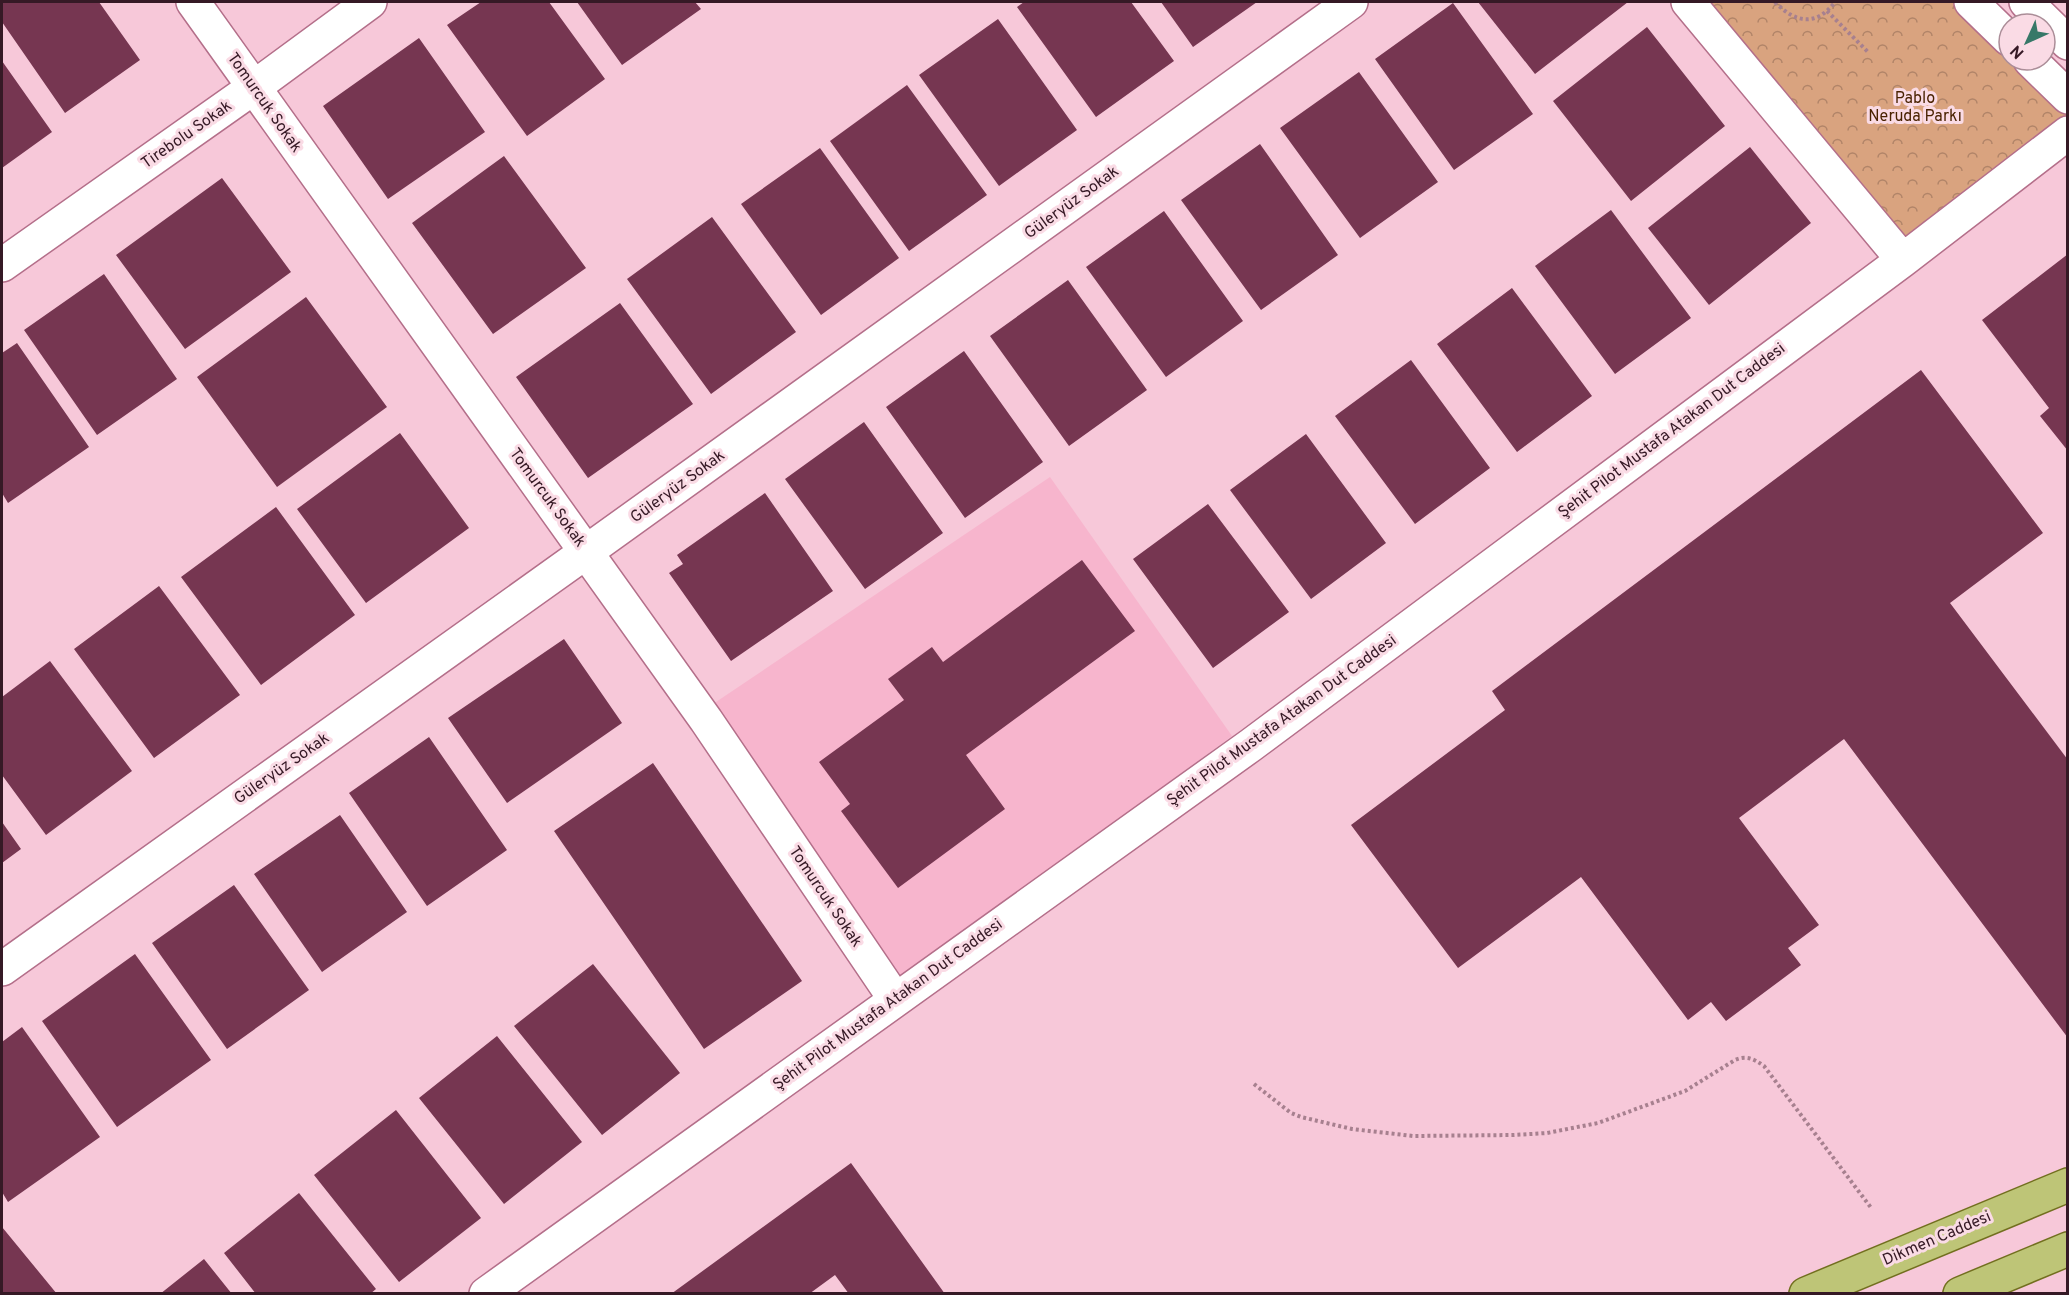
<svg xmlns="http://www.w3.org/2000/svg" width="2069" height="1295" viewBox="0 0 2069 1295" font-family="Overpass,sans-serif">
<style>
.built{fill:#f7b5cd}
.park{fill:url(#park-crowns)}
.building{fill:#763651}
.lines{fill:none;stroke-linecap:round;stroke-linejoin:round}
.minor-casing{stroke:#b46f8a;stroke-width:36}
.major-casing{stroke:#726f1f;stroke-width:36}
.path{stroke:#a7808f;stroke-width:4;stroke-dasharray:3 3;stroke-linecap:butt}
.minor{stroke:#fff;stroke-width:33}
.major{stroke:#bec577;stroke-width:33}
.labels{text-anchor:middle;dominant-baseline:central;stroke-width:6;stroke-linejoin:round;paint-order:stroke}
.park-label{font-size:16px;fill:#492201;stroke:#fadbe5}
.street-label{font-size:16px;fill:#351925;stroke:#fadbe5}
</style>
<defs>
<pattern id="park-crowns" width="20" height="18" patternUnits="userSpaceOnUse" patternTransform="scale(1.5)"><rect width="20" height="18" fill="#d9a37f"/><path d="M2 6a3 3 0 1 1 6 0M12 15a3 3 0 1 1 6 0" fill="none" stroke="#b18468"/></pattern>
</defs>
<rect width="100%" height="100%" fill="#f7c8d9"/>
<!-- built -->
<path class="built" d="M 1050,477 L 1232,736 L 902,977 L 710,706 Z"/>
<!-- park -->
<path class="park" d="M 1688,2 L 1971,2 L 2009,39 L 2009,60 L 2030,60 L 2067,97 L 2067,133 L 1903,260 Z"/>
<!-- building -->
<path class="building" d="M 2,2 L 99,2 L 140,60 L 65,113 L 2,22 Z
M 481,2 L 549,2 L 605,79 L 527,136 L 447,25 Z
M 577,2 L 695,2 L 701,9 L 622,65 Z
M 1024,2 L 1131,2 L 1174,61 L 1096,117 L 1017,7 Z
M 1161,2 L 1257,2 L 1193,47 Z
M 1478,2 L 1628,2 L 1535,74 Z
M 1453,3 L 1533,114 L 1454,170 L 1375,59 Z
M 998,19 L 1077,130 L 999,186 L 919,75 Z
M 1647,27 L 1725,126 L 1631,201 L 1553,101 Z
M 419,38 L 485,132 L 388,199 L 323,106 Z
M 2,61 L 52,132 L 2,168 Z
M 1359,72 L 1438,182 L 1360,238 L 1280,128 Z
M 907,85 L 987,195 L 909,251 L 830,141 Z
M 1260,144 L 1338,255 L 1261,310 L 1181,200 Z
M 1750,147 L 1811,223 L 1709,305 L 1648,228 Z
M 820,148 L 899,258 L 821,315 L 741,204 Z
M 504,156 L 586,268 L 493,334 L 412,223 Z
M 222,178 L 291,272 L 185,349 L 116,255 Z
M 1611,210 L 1691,318 L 1615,374 L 1535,266 Z
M 1164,211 L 1243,321 L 1166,377 L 1086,267 Z
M 712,217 L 796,332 L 711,394 L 627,279 Z
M 2068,254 L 2068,451 L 2040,416 L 2049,408 L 1982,320 Z
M 104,274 L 177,379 L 97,435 L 24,330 Z
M 1068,280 L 1147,390 L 1069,446 L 990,336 Z
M 1512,288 L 1592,396 L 1517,452 L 1437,344 Z
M 306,297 L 387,407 L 277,487 L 197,377 Z
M 620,303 L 693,404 L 588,478 L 516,377 Z
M 17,343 L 89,447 L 8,503 L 2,493 L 2,353 Z
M 964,351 L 1043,462 L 965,518 L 886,407 Z
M 1411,360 L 1490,468 L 1415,524 L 1335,416 Z
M 1921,370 L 2043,533 L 1950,603 L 2068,760 L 2068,1038 L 1844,739 L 1739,818 L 1819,925 L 1788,948 L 1801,965 L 1726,1021 L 1711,1002 L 1688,1020 L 1581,877 L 1458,968 L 1351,825 L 1505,710 L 1492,691 Z
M 864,422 L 943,533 L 865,589 L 785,479 Z
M 400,433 L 469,528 L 366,603 L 297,509 Z
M 1306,434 L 1386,543 L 1311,599 L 1230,490 Z
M 765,493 L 833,591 L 731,661 L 669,573 L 683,564 L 677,555 Z
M 1208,504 L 1289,612 L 1213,668 L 1133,559 Z
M 276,507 L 355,615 L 261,685 L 181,577 Z
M 1082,560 L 1135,631 L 966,755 L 1005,809 L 898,888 L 841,811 L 850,804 L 819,762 L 904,700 L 888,679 L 932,647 L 943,662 Z
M 159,586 L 240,695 L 154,758 L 74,649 Z
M 564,639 L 622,723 L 507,803 L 448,718 Z
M 50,661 L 132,771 L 46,835 L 2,775 L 2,697 Z
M 429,737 L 507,850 L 427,906 L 349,793 Z
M 653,763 L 802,981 L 704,1049 L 554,831 Z
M 340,815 L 407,912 L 322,972 L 254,874 Z
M 2,822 L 21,849 L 2,863 Z
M 234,885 L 309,990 L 227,1049 L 152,943 Z
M 135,954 L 211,1060 L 117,1127 L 42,1021 Z
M 593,964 L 680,1073 L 602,1135 L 514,1026 Z
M 22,1027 L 100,1137 L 8,1202 L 2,1192 L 2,1042 Z
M 497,1036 L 582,1142 L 504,1204 L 419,1098 Z
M 396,1110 L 481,1218 L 399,1282 L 314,1175 Z
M 851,1163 L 945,1294 L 849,1294 L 835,1275 L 809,1294 L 671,1294 Z
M 299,1193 L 376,1289 L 370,1294 L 256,1294 L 224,1253 Z
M 2,1227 L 57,1294 L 2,1294 Z
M 204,1259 L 232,1294 L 160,1294 Z"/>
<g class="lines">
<!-- minor casing -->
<g class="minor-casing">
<path id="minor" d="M 193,2 L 706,720 L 895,999
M 1688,2 L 1903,260
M 1971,2 L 2009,39
M 2026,2 L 2068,43
M 2030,60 L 2068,97
M 2,265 L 253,88 L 370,2
M 2,969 L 586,552 L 1351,2
M 486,1294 L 1251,745 L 1903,260 L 2068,133"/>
</g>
<!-- major casing -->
<g class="major-casing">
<path id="major" d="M 1806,1294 L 2068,1185
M 1960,1294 L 2068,1249"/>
</g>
<!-- path -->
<path class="path" d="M 1775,2 C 1795,23 1816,27 1835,2
M 1827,11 L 1869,53
M 1254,1084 L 1291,1113 L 1301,1117 L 1352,1129 L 1413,1136 L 1514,1135 L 1547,1133 L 1598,1123 L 1685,1091 L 1735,1060 C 1747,1055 1754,1059 1764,1066 L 1872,1209"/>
<!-- minor -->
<use href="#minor" class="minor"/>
<!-- major -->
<use href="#major" class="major"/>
</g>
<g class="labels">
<!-- park labels -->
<g class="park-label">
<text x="1915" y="99">Pablo<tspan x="1915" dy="18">Neruda Parkı</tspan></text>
</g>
<!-- street labels -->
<g class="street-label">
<text transform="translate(264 103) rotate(55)">Tomurcuk Sokak</text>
<text transform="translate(187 135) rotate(-35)">Tirebolu Sokak</text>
<text transform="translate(1072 203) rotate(-36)">Güleryüz Sokak</text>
<text transform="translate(1672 431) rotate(-37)">Şehit Pilot Mustafa Atakan Dut Caddesi</text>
<text transform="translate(678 487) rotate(-36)">Güleryüz Sokak</text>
<text transform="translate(547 498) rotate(54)">Tomurcuk Sokak</text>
<text transform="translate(1282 721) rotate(-36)">Şehit Pilot Mustafa Atakan Dut Caddesi</text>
<text transform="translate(282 769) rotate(-35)">Güleryüz Sokak</text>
<text transform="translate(825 897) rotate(56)">Tomurcuk Sokak</text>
<text transform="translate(888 1005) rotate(-36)">Şehit Pilot Mustafa Atakan Dut Caddesi</text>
<text transform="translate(1937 1239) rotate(-23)">Dikmen Caddesi</text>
</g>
</g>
<!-- border -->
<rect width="2069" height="1295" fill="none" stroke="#351925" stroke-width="6"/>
<!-- north arrow -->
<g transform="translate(2027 42) rotate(225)"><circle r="28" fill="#fadbe5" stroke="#ab8d98" stroke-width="1.5"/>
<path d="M0-4.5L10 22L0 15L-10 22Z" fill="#377868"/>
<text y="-9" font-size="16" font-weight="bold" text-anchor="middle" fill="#351925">N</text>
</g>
</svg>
